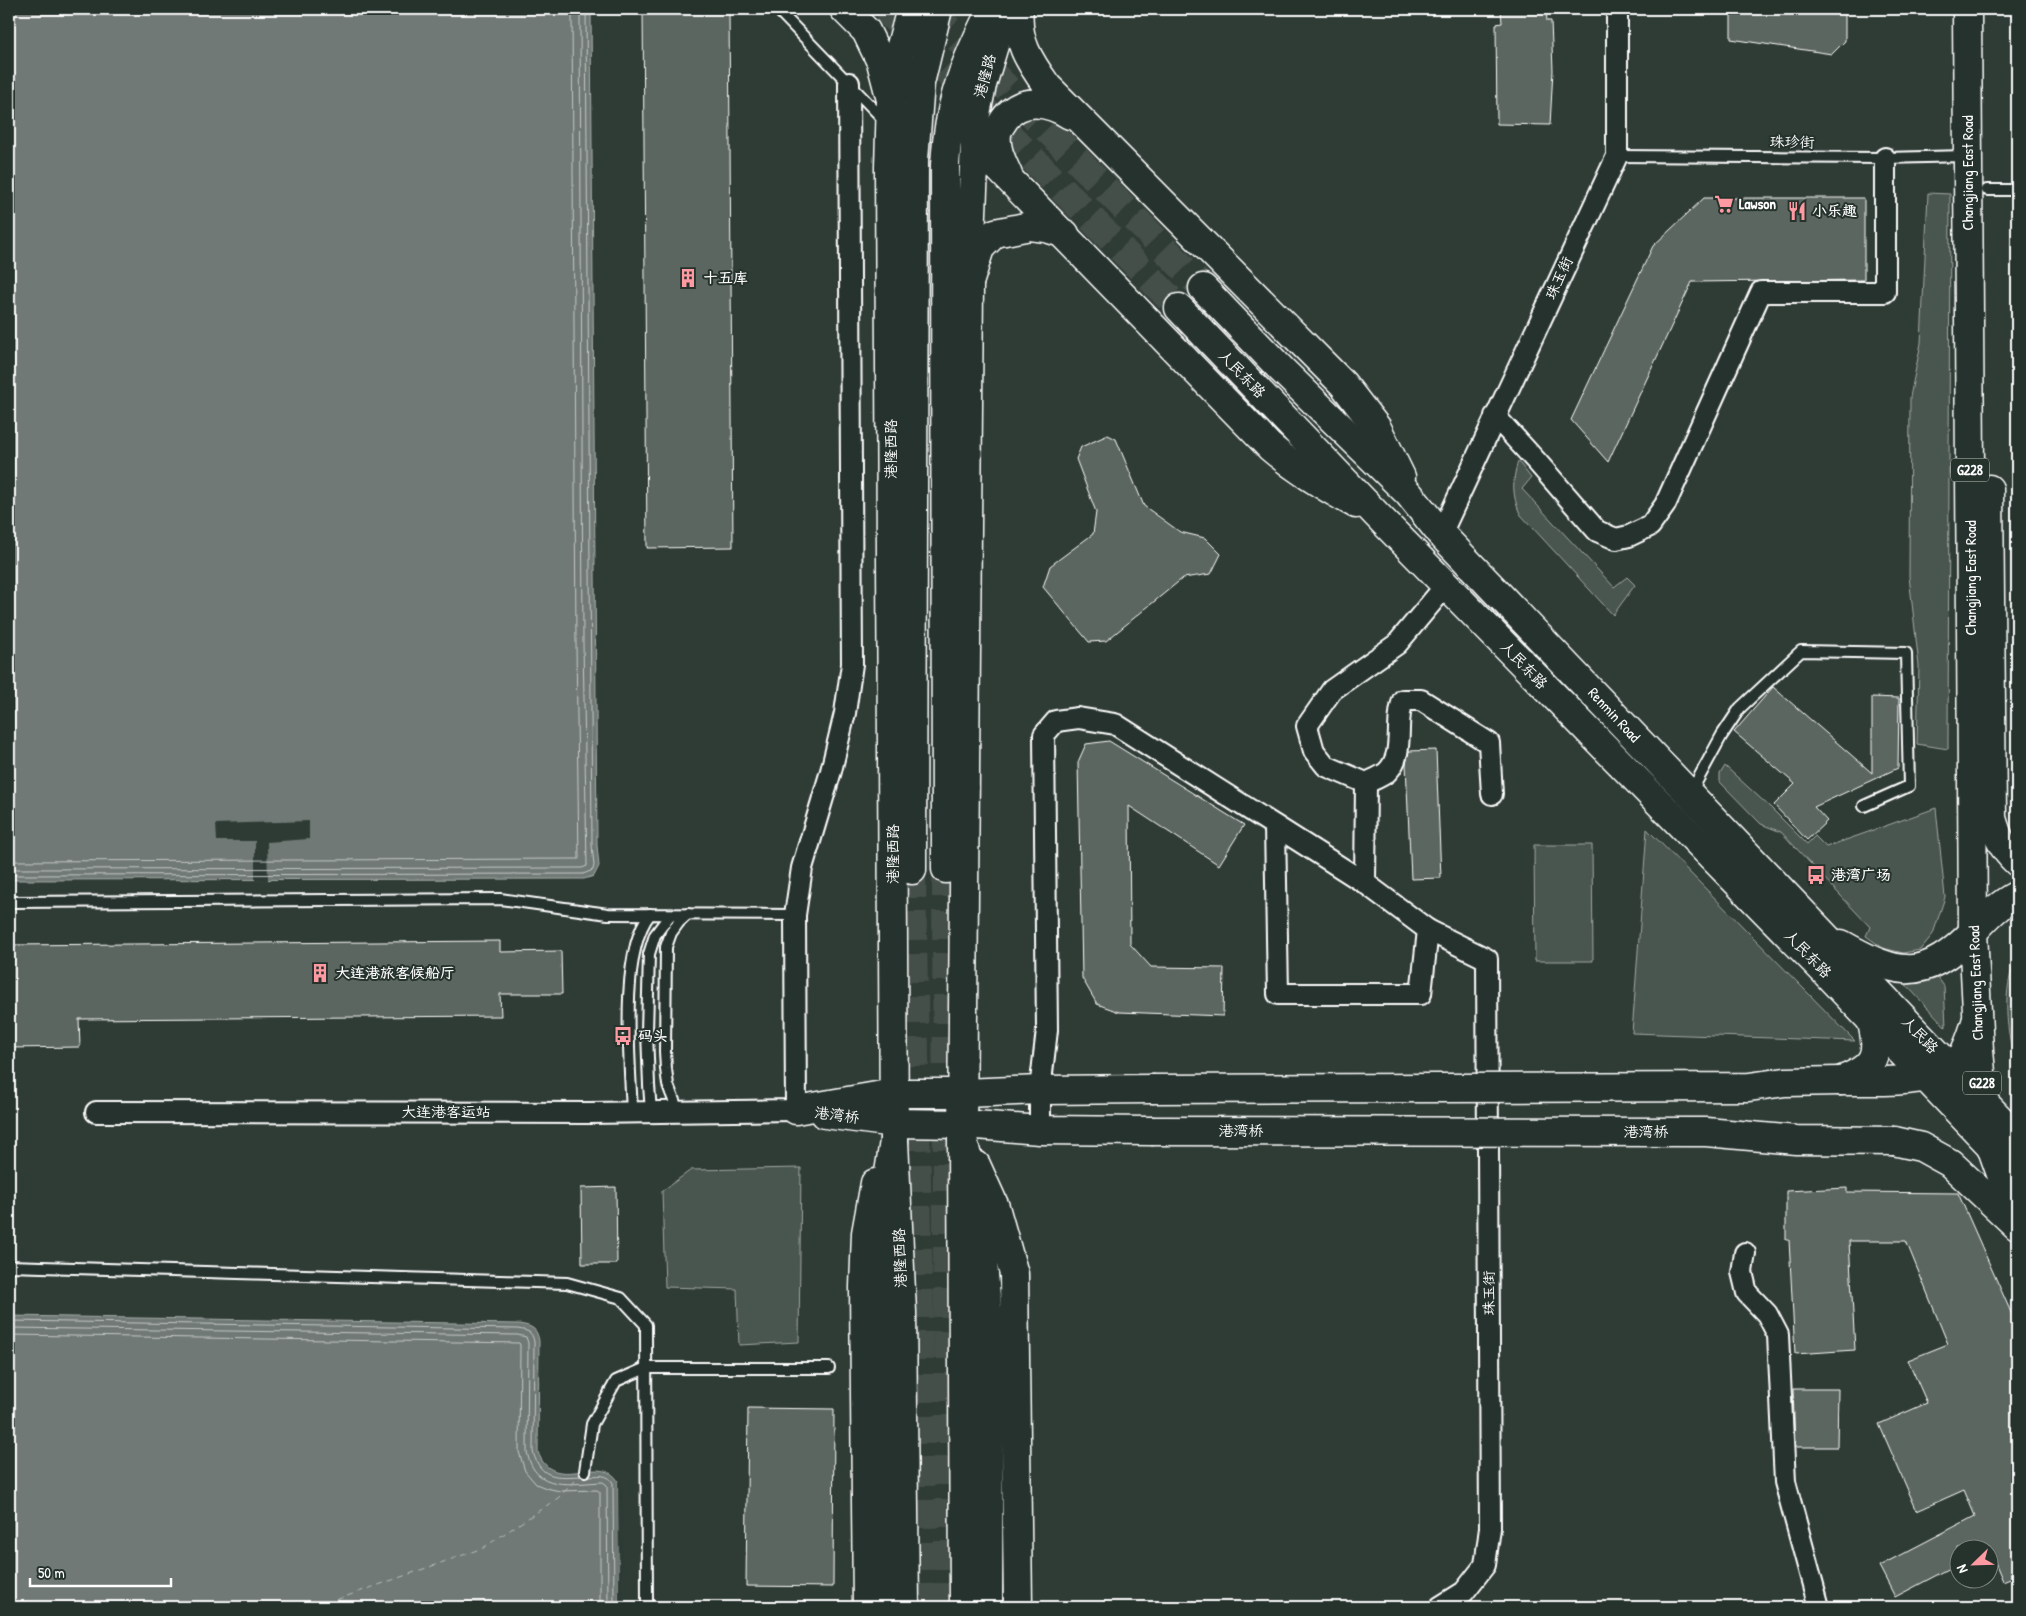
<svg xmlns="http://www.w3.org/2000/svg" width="2026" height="1616" font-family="'Patrick Hand','LXGW WenKai TC',sans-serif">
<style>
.green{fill:#4a544f;stroke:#a4aaa7}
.water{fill:#707975;stroke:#a9afac}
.pier{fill:#2f3b35}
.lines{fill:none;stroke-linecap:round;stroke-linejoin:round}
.shore{stroke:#c6c9c8;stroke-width:1}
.ferry{stroke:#b8bcba;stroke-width:1;stroke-dasharray:6 5;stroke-linecap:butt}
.building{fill:#5b6661;stroke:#fff}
.primary-tunnel{stroke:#444f49;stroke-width:28;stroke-dasharray:28 14;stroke-linecap:butt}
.highway-tunnel{stroke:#444f49;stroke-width:28;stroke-dasharray:28 14;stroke-linecap:butt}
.lane-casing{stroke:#fff;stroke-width:14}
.street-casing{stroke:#fff;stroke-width:24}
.secondary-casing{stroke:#fff;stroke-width:31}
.primary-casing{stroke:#fff;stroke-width:31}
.highway-casing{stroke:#fff;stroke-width:31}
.lane{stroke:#26332d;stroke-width:10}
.street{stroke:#26332d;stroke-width:20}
.secondary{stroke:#26332d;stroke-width:28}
.primary{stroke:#26332d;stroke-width:28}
.highway{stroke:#26332d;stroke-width:28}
.secondary-bridge-casing{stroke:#fff;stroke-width:31;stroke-linecap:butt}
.secondary-bridge{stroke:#26332d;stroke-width:28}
.labels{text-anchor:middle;stroke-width:4;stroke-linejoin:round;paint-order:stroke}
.shield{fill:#26332d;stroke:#bec2c0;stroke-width:1}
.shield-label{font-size:14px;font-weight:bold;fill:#fff}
.street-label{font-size:15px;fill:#fff;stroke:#26332d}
.poi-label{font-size:15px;font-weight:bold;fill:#fff;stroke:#26332d;text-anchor:start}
</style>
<rect width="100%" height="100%" fill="#2f3b35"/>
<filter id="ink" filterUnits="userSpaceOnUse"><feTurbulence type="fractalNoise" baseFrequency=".02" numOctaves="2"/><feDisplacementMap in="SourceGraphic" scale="10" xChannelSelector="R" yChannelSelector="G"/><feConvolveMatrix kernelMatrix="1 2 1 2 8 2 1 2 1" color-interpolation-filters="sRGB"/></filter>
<g filter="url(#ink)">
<g class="green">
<path d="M 1928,193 L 1950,194 L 1948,749 L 1917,744 L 1919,666 L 1909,576 L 1910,397 L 1921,343 Z"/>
<path d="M 1518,461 L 1531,478 L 1522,489 L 1614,587 L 1627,577 L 1635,585 L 1613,615 L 1520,514 C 1512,495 1512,481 1518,461 Z"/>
<path d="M 1725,766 L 1771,808 L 1807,844 L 1815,836 L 1826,847 L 1936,808 L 1945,897 L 1933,934 L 1920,950 L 1903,953 L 1883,948 L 1866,936 L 1870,927 L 1781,832 L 1761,824 L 1720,782 L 1720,774 Z"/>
<path d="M 1647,829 L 1855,1041 L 1632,1033 Z"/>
<path d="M 1534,845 L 1592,845 L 1593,961 L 1535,961 Z"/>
<path d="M 2017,957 L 2017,1067 C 2006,1033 2001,990 2017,957 Z"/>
<path d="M 1938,978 L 1944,986 L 1946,1027 L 1906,985 Z"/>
<path d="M 801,1168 L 799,1342 L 739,1345 L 737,1289 L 665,1287 L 662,1191 L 691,1170 Z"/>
</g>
<g class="water">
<path d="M 9,9 L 591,9 L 597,845 L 599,866 L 594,876 L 584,879 L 9,880 Z"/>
<path d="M 9,1316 L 519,1324 C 532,1326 537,1328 539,1341 L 538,1452 C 553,1495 601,1452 618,1481 L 619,1607 L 9,1607 Z"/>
</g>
<g class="pier">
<path d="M 309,821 L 309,839 L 267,842 L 268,880 L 255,880 L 255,841 L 217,841 L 216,824 Z"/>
<path d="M 618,1481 L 620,1481 L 621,1489 L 622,1607 L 619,1607 Z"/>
</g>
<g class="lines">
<g class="shore">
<path d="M 9,861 L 579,859 L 576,643 L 572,9"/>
<path d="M 9,869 L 582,868 L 587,866 L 583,643 L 580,9"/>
<path d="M 9,875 L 583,874 L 593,870 L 594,865 L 592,845 L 586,9"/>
<path d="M 9,1321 L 518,1329 C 528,1331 532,1331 534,1342 L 533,1452 C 541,1480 557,1477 582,1476"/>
<path d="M 9,1328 L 518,1335 L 526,1337 L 528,1343 L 527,1452 C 535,1493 572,1483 603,1482 L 607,1485 L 608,1607"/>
<path d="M 9,1335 L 519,1343 L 520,1345 L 519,1452 L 525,1471 L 536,1484 L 546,1488 L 560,1491 L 597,1490 L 600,1492 L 600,1607"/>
<path d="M 588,1476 C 597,1476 608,1473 613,1483 L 614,1607"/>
</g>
<path class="ferry" d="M 316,1607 L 483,1548 L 558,1498 L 582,1474"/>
</g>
<g class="building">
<path d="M 643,9 L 729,9 L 733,547 L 647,548 Z"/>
<path d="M 1501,9 L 1546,9 L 1547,21 L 1551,21 L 1553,70 L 1550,125 L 1497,124 L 1496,24 L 1502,23 Z"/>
<path d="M 1731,9 L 1845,9 L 1845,41 L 1832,54 L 1731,39 Z"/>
<path d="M 1704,198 L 1864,198 L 1864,280 L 1692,282 L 1608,462 L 1571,420 L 1653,246 Z"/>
<path d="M 1108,435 L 1116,439 L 1144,506 L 1180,532 L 1205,538 L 1221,554 L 1211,574 L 1183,578 L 1106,641 L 1089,642 L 1043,587 L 1050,566 L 1093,534 L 1096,512 L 1076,459 L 1081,447 Z"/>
<path d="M 1773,687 L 1872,773 L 1872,697 L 1899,698 L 1898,768 L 1814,807 L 1827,821 L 1807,840 L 1774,805 L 1795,784 L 1734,732 Z"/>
<path d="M 1109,741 L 1244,825 L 1219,865 L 1129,806 L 1130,944 L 1151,967 L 1224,968 L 1223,1016 L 1119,1012 L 1097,1004 L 1082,978 L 1078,762 L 1086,744 Z"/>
<path d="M 1436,750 L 1441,878 L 1411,879 L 1406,764 L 1409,751 Z"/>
<path d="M 500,941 L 500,952 L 561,951 L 562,994 L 500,994 L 501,1016 L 79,1019 L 80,1047 L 9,1048 L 9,945 Z"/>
<path d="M 616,1187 L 617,1264 L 582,1264 L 581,1188 Z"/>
<path d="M 1847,1188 L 1847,1192 L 1958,1193 L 2017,1326 L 2017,1575 L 2003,1581 L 1989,1548 L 1958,1548 L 1958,1564 L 1895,1597 L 1879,1566 L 1975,1516 L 1964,1490 L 1917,1511 L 1879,1424 L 1927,1403 L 1908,1360 L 1948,1344 L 1906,1241 L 1849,1241 L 1855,1350 L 1795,1354 L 1789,1240 L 1786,1240 L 1786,1191 Z"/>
<path d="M 1793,1389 L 1838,1389 L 1837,1447 L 1795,1447 Z"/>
<path d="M 748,1408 L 834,1409 L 833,1587 L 746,1586 Z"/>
</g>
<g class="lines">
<g class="primary-tunnel">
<path d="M 885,9 L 1179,308"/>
<path d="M 929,9 L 1203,288"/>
</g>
<g class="highway-tunnel">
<path d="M 946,869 L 948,1607"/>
<path d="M 912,870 L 924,1607"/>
</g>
<g class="lane-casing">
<g id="lane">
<path d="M 777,9 L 886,122"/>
<path d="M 1617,156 L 1885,158 L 1966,156"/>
<path d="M 1987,190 L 2017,190"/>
<path d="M 1691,792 L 1722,735 L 1740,708 L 1801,651 L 1906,653 L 1909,786 L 1864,806"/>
<path d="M 9,902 L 500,899 L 608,914 L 795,915"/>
<path d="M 678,1111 L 668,1085 L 666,1069 L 665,1051 L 666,947 L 671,933 L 679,922 L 688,914"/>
<path d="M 632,1112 C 630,1063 619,952 650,914"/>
<path d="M 651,1112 L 649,1085 L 647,1032 L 649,954 L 655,935 L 670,915"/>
<path d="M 9,1266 L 567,1283 L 621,1298 L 646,1325 L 647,1607"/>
<path d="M 585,1471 L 592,1424 L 616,1381 L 646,1368 L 829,1368"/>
</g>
</g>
<g class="street-casing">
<g id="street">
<path d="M 1495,416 L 1538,463 L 1597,531 L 1616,539 L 1629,536 L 1650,526 L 1665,505 L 1761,292 L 1885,292 L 1885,158"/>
<path d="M 1441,534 L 1617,156 L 1617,9"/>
<path d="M 1366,783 C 1372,780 1381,777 1387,772 C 1406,753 1394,723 1403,700 L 1421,700 L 1489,743 L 1492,794"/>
<path d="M 1275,826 L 1278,994 L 1421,994 L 1428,930"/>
<path d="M 1365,883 L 1366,783 L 1326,766 L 1314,751 L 1307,726 L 1332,690 L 1397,644 L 1437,596"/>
<path d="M 96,1112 L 589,1113 L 796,1110 L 795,915 L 802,868 L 831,771 L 845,713 L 852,664 L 849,83"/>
<path d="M 1040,1130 L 1040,1090 L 1047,1030 L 1044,735 L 1056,721 L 1078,718 L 1115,724 L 1365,883 L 1428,930 L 1487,959 L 1490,1528 L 1485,1565 L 1464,1592 L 1440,1607"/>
<path d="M 1745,1253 L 1742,1272 L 1747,1293 L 1767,1314 L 1778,1335 L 1785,1482 L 1819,1607"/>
</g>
</g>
<g class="secondary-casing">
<g id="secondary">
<path d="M 891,100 L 889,167 L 894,1141 L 902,1312 L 905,1607"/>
<path d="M 1840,1081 C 1875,1067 1881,1056 1871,1019"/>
<path d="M 796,1110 L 894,1093 L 963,1093 L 1040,1090 L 1152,1089"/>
<path d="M 825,1114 L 894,1123 L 963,1124 L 1040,1130 L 1151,1131"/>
<path d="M 976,1165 L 995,1207 L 1014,1274 L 1018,1607"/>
<path d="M 867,1607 L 864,1287 L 866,1233 L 875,1183"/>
<path d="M 964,1607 L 962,1135 L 969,283 L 975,144"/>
</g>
</g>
<g class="primary-casing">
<g id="primary">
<path d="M 844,9 L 866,31 L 881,62 L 891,100"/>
<path d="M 1005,9 L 982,85 L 973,128 L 975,144 L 1270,447 C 1298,471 1324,487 1356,504"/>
<path d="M 1019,9 C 1016,41 1029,61 1047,86 L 1343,384 L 1377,428 L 1401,477"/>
<path d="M 893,91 L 899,53 L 911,9"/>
<path d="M 1008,175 C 1002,161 995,149 997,134 C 997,129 1002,124 1004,120 C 1021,96 1049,102 1070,115"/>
<path d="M 969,283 L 980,248 L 995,233 L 1030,226 L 1046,228 L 1065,234"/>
<path d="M 1203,288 L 1282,370 L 1409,494 L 1441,534 L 2017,1137"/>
<path d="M 1179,308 L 1377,515 L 1823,970 L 2017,1173"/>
<path d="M 1841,944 C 1859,954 1884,968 1905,969 C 1931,971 1957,949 1974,931 C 1987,917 1999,904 2017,895"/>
<path d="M 1840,1081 C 1872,1080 1941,1087 1961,1058 C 1969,1047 1973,1031 1977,1019"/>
<path d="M 1894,1141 L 1921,1147 L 1950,1163 L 2017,1226"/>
</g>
</g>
<g class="highway-casing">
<g id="highway">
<path d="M 1967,9 L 1973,932 L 1979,1051 L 1984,1103 L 1991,1146 L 2017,1219"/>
<path d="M 1989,489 L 1992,818 C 1997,836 2003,849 2017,862"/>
<path d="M 946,869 L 945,165 C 946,151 947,136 950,122 C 956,83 974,44 992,9"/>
<path d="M 912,870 L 914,159 L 920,83 L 938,9"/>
<path d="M 962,1135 L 978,1204 L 989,1332 L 988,1607"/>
<path d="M 885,1607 L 880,1257 L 882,1217 L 894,1141"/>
</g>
</g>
<use href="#lane" class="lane"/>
<use href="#street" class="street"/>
<use href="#secondary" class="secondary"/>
<use href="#primary" class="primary"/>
<use href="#highway" class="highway"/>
<g class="secondary-bridge-casing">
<g id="secondary-bridge">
<path d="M 1152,1089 L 1749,1087 L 1785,1082 L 1840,1081"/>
<path d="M 1151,1131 L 1706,1132 L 1796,1140 L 1894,1141"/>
</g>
</g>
<use href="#secondary-bridge" class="secondary-bridge"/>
</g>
</g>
<defs>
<g id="supermarket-bare" transform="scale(1.5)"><path d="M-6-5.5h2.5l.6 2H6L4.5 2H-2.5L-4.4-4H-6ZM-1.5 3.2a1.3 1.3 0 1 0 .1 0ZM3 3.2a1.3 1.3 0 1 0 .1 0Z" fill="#ff9aa2" stroke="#26332d" stroke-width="2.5" paint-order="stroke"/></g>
<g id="restaurant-bare" transform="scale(1.5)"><path d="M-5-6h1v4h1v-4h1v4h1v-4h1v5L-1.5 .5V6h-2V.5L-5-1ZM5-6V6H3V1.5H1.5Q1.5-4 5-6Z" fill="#ff9aa2" stroke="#26332d" stroke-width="2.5" paint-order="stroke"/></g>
<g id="building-bare" transform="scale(1.5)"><path d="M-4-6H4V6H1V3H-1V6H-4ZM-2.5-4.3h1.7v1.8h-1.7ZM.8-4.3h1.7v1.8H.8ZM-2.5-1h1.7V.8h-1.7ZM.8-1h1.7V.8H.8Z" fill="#ff9aa2" stroke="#26332d" stroke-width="2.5" paint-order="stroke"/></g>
<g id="bus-bare" transform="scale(1.5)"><path d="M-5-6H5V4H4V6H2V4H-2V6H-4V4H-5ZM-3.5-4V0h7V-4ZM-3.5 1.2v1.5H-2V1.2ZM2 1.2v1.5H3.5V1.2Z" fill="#ff9aa2" stroke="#26332d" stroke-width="2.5" paint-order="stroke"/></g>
</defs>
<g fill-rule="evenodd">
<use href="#supermarket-bare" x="1724" y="204"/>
<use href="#restaurant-bare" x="1797" y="211"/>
<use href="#building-bare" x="688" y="278"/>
<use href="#bus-bare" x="1816" y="875"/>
<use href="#building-bare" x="320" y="973"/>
<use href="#bus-bare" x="623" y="1036"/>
</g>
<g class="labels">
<g class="shield">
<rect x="1951" y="458.5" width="38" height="23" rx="4"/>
<rect x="1963" y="1071.5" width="38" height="23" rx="4"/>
</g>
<g class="shield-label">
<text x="1970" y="475">G228</text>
<text x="1982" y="1088">G228</text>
</g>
<g class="street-label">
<text transform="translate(985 76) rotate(-75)" y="5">港隆路</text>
<text transform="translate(1792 142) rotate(1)" y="5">珠珍街</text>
<text transform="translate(1968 173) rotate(-90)" y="5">Changjiang East Road</text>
<text transform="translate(1559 278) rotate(-65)" y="5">珠玉街</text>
<text transform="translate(1242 374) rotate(46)" y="5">人民东路</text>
<text transform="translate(891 449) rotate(-90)" y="5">港隆西路</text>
<text transform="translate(1971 578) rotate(-90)" y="5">Changjiang East Road</text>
<text transform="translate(1524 665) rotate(46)" y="5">人民东路</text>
<text transform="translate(1614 715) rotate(47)" y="5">Renmin Road</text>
<text transform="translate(893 854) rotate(-90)" y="5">港隆西路</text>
<text transform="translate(1808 954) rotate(46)" y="5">人民东路</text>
<text transform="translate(1976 983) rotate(-92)" y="5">Changjiang East Road</text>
<text transform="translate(1920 1035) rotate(46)" y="5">人民路</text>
<text x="446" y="1117">大连港客运站</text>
<text transform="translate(837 1115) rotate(7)" y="5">港湾桥</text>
<text x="1241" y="1136">港湾桥</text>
<text x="1646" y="1137">港湾桥</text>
<text transform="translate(900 1258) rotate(-92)" y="5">港隆西路</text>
<text transform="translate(1489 1293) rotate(-90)" y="5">珠玉街</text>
</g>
<g class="poi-label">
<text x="1739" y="209">Lawson</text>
<text x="1812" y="216">小乐趣</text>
<text x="703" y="283">十五库</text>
<text x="1831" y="880">港湾广场</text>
<text x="335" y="978">大连港旅客候船厅</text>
<text x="638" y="1041">码头</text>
</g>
</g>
<rect width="2026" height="1616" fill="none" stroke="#26332d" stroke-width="30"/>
<rect x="15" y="15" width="1996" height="1586" fill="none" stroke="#fff" stroke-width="2" filter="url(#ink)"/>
<g transform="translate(1974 1564) rotate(247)"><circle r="24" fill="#26332d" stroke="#7d8581"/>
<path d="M0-4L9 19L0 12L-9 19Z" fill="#ff9aa2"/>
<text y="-8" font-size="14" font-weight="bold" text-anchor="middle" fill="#ffffff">N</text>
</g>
<path d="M30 1578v8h141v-8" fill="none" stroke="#ffffff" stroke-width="2.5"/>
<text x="38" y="1578" font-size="15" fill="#ffffff" stroke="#26332d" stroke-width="4" paint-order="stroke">50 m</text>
</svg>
